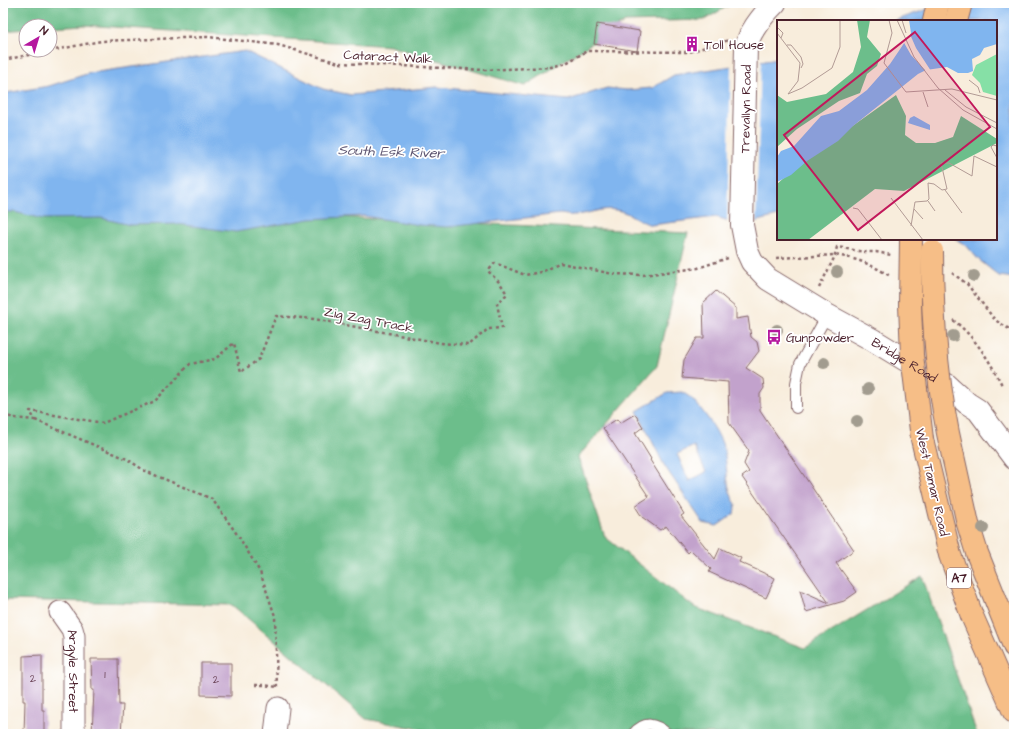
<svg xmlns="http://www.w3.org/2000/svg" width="1017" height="737" font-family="'Architects Daughter',sans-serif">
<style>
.forest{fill:#6cbe8b;stroke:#5b6e5b}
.water{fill:#80b5ef;stroke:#656a8d;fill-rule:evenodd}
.pier{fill:#f8eddc}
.building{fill:#c2a2cc}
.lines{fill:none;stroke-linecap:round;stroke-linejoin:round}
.service-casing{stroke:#876769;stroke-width:12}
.minor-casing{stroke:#876769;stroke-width:23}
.tertiary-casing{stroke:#876769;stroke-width:24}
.trunk-casing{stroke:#876769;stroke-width:24}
.path{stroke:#876769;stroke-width:2.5;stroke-dasharray:3 3;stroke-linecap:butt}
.service{stroke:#fff;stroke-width:10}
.minor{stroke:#fff;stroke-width:21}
.tertiary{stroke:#fff;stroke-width:22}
.trunk{stroke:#f6be87;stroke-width:22}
.trunk-bridge-casing{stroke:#876769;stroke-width:24;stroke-linecap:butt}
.trunk-bridge{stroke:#f6be87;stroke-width:22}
.tree{fill:#a29c8f}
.labels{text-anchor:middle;stroke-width:3.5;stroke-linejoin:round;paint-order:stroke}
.number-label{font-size:11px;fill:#684053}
.shield{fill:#fff;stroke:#80626b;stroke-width:1}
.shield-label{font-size:12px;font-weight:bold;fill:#4a1f2b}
.poi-label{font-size:13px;fill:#4a1f2b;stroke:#fff;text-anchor:start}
.street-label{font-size:13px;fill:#4a1f2b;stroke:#fff}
.water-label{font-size:14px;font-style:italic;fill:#5d5470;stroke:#fff}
.inset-road{fill:none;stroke:#b29b95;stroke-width:1}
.view{fill:#c2185b;fill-opacity:0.15;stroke:#c2185b;stroke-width:2}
.inset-edge{fill:none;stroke:#4a1f2b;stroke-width:2}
</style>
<rect width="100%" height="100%" fill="#fff"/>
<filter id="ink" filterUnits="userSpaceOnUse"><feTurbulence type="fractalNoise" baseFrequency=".025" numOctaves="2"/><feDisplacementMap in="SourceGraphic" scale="8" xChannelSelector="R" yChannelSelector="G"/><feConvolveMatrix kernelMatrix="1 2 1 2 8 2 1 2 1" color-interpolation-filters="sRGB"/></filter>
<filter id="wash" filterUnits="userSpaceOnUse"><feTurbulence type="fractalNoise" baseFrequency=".012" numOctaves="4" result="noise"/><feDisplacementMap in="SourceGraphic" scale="16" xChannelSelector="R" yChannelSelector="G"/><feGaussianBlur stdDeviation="0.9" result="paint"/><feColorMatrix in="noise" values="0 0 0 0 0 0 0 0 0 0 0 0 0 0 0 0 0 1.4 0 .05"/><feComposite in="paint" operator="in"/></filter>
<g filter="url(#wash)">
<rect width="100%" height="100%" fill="#f8eddc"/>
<g class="forest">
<path d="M 3,3 L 733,3 L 704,20 L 625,22 L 525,86 L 390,46 L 84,25 L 50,27 L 50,26 L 26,26 L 26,29 L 3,31 Z"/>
<path d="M 3,202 L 688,233 L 657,366 L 578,457 L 605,537 L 694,607 L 805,648 L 922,576 L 977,734 L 447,734 L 366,719 L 232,605 L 3,600 Z"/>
</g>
<g class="water">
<path d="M 945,3 L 1014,3 L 1014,278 L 999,276 L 978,259 L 966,245 L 955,239 L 996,239 L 996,21 L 894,21 Z"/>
<path d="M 245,51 L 323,89 L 351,95 L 437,87 L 568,100 L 607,88 L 627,90 L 652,88 L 674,75 L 778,59 L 778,216 L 742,225 L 716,217 L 651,225 C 639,221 629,212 616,210 C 601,207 587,215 573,215 C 568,216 564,214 560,214 L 447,227 L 419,225 L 364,216 L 310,219 L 236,232 L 177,224 L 130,225 L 101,218 L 43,219 L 14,212 L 3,212 L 3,92 L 6,93 L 49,86 L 90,73 Z"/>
<path d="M 682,392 C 686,395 691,397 694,401 C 705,413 721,435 724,450 C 728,468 725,489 736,504 L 734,514 L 717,526 L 703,523 L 664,465 L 637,411 L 667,393 ZM 694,446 L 706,472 L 689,481 L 677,454 Z"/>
</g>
<path class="pier" d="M 761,60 L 756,224 L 750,225 L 734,225 L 727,223 L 731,63 Z"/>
<g id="blocks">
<g class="building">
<path d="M 597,24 L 640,31 L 637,51 L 594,44 Z"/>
<path d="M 716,291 L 736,308 L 736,319 L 748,317 L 751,337 L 757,342 L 759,351 L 746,368 L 763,379 L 764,388 L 760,394 L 760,410 L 854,550 L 836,563 L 857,592 L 844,601 L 806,612 L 800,590 L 829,603 L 742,477 L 749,472 L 744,464 L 749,451 L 729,423 L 728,382 L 682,378 L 684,360 L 697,338 L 704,338 L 703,303 Z"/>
<path d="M 635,414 L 643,427 L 635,433 L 651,459 L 650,460 L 681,509 L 684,514 L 681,516 L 715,559 L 720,548 L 741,558 L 739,562 L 775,578 L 766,598 L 709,572 L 711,569 L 691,550 L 688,553 L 666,526 L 660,530 L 642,517 L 635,506 L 649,497 L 603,428 L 617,419 L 620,423 Z"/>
<path d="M 42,655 L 42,710 L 44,710 L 44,734 L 24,734 L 25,701 L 23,701 L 23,656 Z"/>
<path d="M 91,659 L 118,659 L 119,705 L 123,705 L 121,734 L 92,734 L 94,690 L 92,690 Z"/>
<path d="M 201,663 L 231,663 L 231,696 L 201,695 Z"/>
</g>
</g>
</g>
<g filter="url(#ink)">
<use href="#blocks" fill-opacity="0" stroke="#876769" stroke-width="1"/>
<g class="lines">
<g class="service-casing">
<g id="service">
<path d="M 796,408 L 796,383 L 800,364 L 827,315"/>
<path d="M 633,734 C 645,720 655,723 668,734"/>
</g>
</g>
<g class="minor-casing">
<g id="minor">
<path id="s1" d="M 60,612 L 72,629 L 74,636 L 74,734"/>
<path d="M 275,734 L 278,708"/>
</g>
</g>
<g class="tertiary-casing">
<g id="tertiary">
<path id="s2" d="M 775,3 C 763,15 751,29 746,46 L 742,225 L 747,251 L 752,262 L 768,279 L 827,315 L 873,340 L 947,385 L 967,403 L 978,410 L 1014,458"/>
</g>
</g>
<g class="trunk-casing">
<g id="trunk">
<path d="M 934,21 L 938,3"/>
<path d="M 956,21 L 961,3"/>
<path d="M 922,439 L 950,555 L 972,616 L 1014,712"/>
<path d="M 953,456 L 968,524 L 977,553 L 1014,646"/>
</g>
</g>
<g class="path">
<path d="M 725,3 L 727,5 L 732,3"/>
<path d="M 794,6 L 805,3"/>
<path d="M 3,60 L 101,41 L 208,37 L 278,45 L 339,63 L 485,70 L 551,67 L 566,63 L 587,51 L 689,52 L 729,40"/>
<path d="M 776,258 L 835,255 C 856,258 873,265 890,276"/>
<path d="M 952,273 L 967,284 L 995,320 L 1014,332"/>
<path d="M 819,288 L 834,258 L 837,247 L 864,252 L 876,252 L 891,255"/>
<path d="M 953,320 C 975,337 990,361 1002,385"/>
<path d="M 3,415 L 14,418 L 35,420 L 30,411 L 103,423 L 155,401 L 190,364 L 215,359 L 234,343 L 241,372 L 259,359 L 276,316 L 314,319 L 441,343 L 469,345 L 488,329 L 502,328 L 497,304 L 507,294 L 500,283 L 488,271 L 495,263 L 525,275 L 541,272 L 561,263 L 613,274 L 643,275 L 698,268 L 728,258"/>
<path d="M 35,420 L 127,459 L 145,471 L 212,499 L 239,537 L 260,572 L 275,616 L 277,689"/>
<path d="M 255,685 L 264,685 L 277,687"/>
</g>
<use href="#service" class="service"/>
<use href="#minor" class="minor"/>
<use href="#tertiary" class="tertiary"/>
<use href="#trunk" class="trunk"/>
<g class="trunk-bridge-casing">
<g id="trunk-bridge">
<path d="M 911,239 L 910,305 L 912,355 L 922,439"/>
<path d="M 932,251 C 932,320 937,389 953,456"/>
</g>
</g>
<use href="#trunk-bridge" class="trunk-bridge"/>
</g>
<g class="tree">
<circle cx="837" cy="272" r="6"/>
<circle cx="974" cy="276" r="6"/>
<circle cx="777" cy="330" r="6"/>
<circle cx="953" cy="336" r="6"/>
<circle cx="824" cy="363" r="6"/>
<circle cx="868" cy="389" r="6"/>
<circle cx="857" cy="421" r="6"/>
<circle cx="983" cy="528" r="6"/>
</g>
</g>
<defs>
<g id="building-bare" transform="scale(1.2)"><path d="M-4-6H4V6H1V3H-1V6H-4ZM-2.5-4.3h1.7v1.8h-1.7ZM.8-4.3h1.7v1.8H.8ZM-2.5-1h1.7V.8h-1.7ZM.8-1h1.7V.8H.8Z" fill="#b5179e" stroke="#fff" stroke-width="2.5" paint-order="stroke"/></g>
<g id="bus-bare" transform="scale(1.2)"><path d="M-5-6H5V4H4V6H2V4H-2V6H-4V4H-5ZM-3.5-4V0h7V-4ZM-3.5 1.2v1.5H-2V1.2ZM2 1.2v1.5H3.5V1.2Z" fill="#b5179e" stroke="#fff" stroke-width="2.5" paint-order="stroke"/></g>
</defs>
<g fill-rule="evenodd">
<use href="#building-bare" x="692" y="44"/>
<use href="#bus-bare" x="774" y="337"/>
</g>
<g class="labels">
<g class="number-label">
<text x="105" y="678">1</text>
<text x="33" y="682">2</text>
<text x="216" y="683">2</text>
</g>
<rect class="shield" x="947" y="568" width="24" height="20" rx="3"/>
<g class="shield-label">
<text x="959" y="582">A7</text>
</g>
<g class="poi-label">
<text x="704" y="49">Toll House</text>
<text x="786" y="342">Gunpowder</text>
</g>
<g class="street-label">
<text transform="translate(388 56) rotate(3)" y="5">Cataract Walk</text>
<text transform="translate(745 109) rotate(-89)" y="5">Trevallyn Road</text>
<text transform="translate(369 319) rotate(11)" y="5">Zig Zag Track</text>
<text dy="5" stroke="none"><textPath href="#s2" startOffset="452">Bridge Road</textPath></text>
<text transform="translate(933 482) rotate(77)" y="5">West Tamar Road</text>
<text dy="5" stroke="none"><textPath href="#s1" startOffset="63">Argyle Street</textPath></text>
</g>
<g class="water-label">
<text transform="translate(391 151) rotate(2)" y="5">South Esk River</text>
</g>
</g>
<g transform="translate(777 20)">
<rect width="220" height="220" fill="#f8eddc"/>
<path d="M 220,34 L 220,76 L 206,72 L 203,63 L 195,55 L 199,45 Z" fill="#86e0a6"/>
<path d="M 80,0 L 93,0 L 90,17 L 104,34 L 100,46 L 90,54 L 83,73 L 62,81 L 20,109 L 0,127 L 0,75 L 10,82 L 49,74 L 76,52 L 84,27 ZM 119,75 L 129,96 L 128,115 L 139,123 L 158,123 L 176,117 L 184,96 L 220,119 L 220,123 L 127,171 L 98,169 L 31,220 L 0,220 L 0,164 L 25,142 Z" fill="#6cbe8b"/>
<path d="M 132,0 L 220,0 L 220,24 L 207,28 L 203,35 L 195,39 L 196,51 L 191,53 L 181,53 L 170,47 L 149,50 L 141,54 L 76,106 L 61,121 L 30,141 L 14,155 L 0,162 L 0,137 L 4,131 L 17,126 L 44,96 L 62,91 L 90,70 L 113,44 L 134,13 ZM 137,96 L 153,105 L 153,110 L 131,103 L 133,98 Z" fill="#80b5ef"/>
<path d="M 132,12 L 139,28 L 154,51 L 150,52 L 134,35 L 126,21 Z" fill="#f8eddc"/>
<path class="inset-road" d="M 112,0 L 115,13 L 107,43 L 129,72 L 175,69 L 220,80M 120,0 L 137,37 L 161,68 L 186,90 L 220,109M 125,0 L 129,13M 0,7 L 6,13 L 4,18M 0,13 L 23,43 L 21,61 L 11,74M 10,25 L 14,25 L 24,37 L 26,44 L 24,48M 192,60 L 201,67 L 203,73M 168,70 L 189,87 L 220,103M 146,72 L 151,87M 11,74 L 25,68 L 55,48 L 63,27 L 63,0M 220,126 L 216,125 L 214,127 L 220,138M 168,170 L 185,193M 114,178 L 146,220M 151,181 L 158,191M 76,188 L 81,189 L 105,220M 137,189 L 146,199M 134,206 L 138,182 L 150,181 L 152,179 L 151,163 L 157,164 L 165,170 L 170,169 L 164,143 L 172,143 L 195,156 L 197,136 L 220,147"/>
<path class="view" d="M 138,12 L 213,107 L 81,210 L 7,115 Z"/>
<rect width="220" height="220" class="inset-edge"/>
</g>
<rect width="1017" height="737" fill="none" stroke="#fff" stroke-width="16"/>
<g transform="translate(38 38) rotate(38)"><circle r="19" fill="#ffffff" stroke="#b7a5aa"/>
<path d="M0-3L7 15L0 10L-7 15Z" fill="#b5179e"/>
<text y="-6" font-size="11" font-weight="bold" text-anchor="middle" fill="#4a1f2b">N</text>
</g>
</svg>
